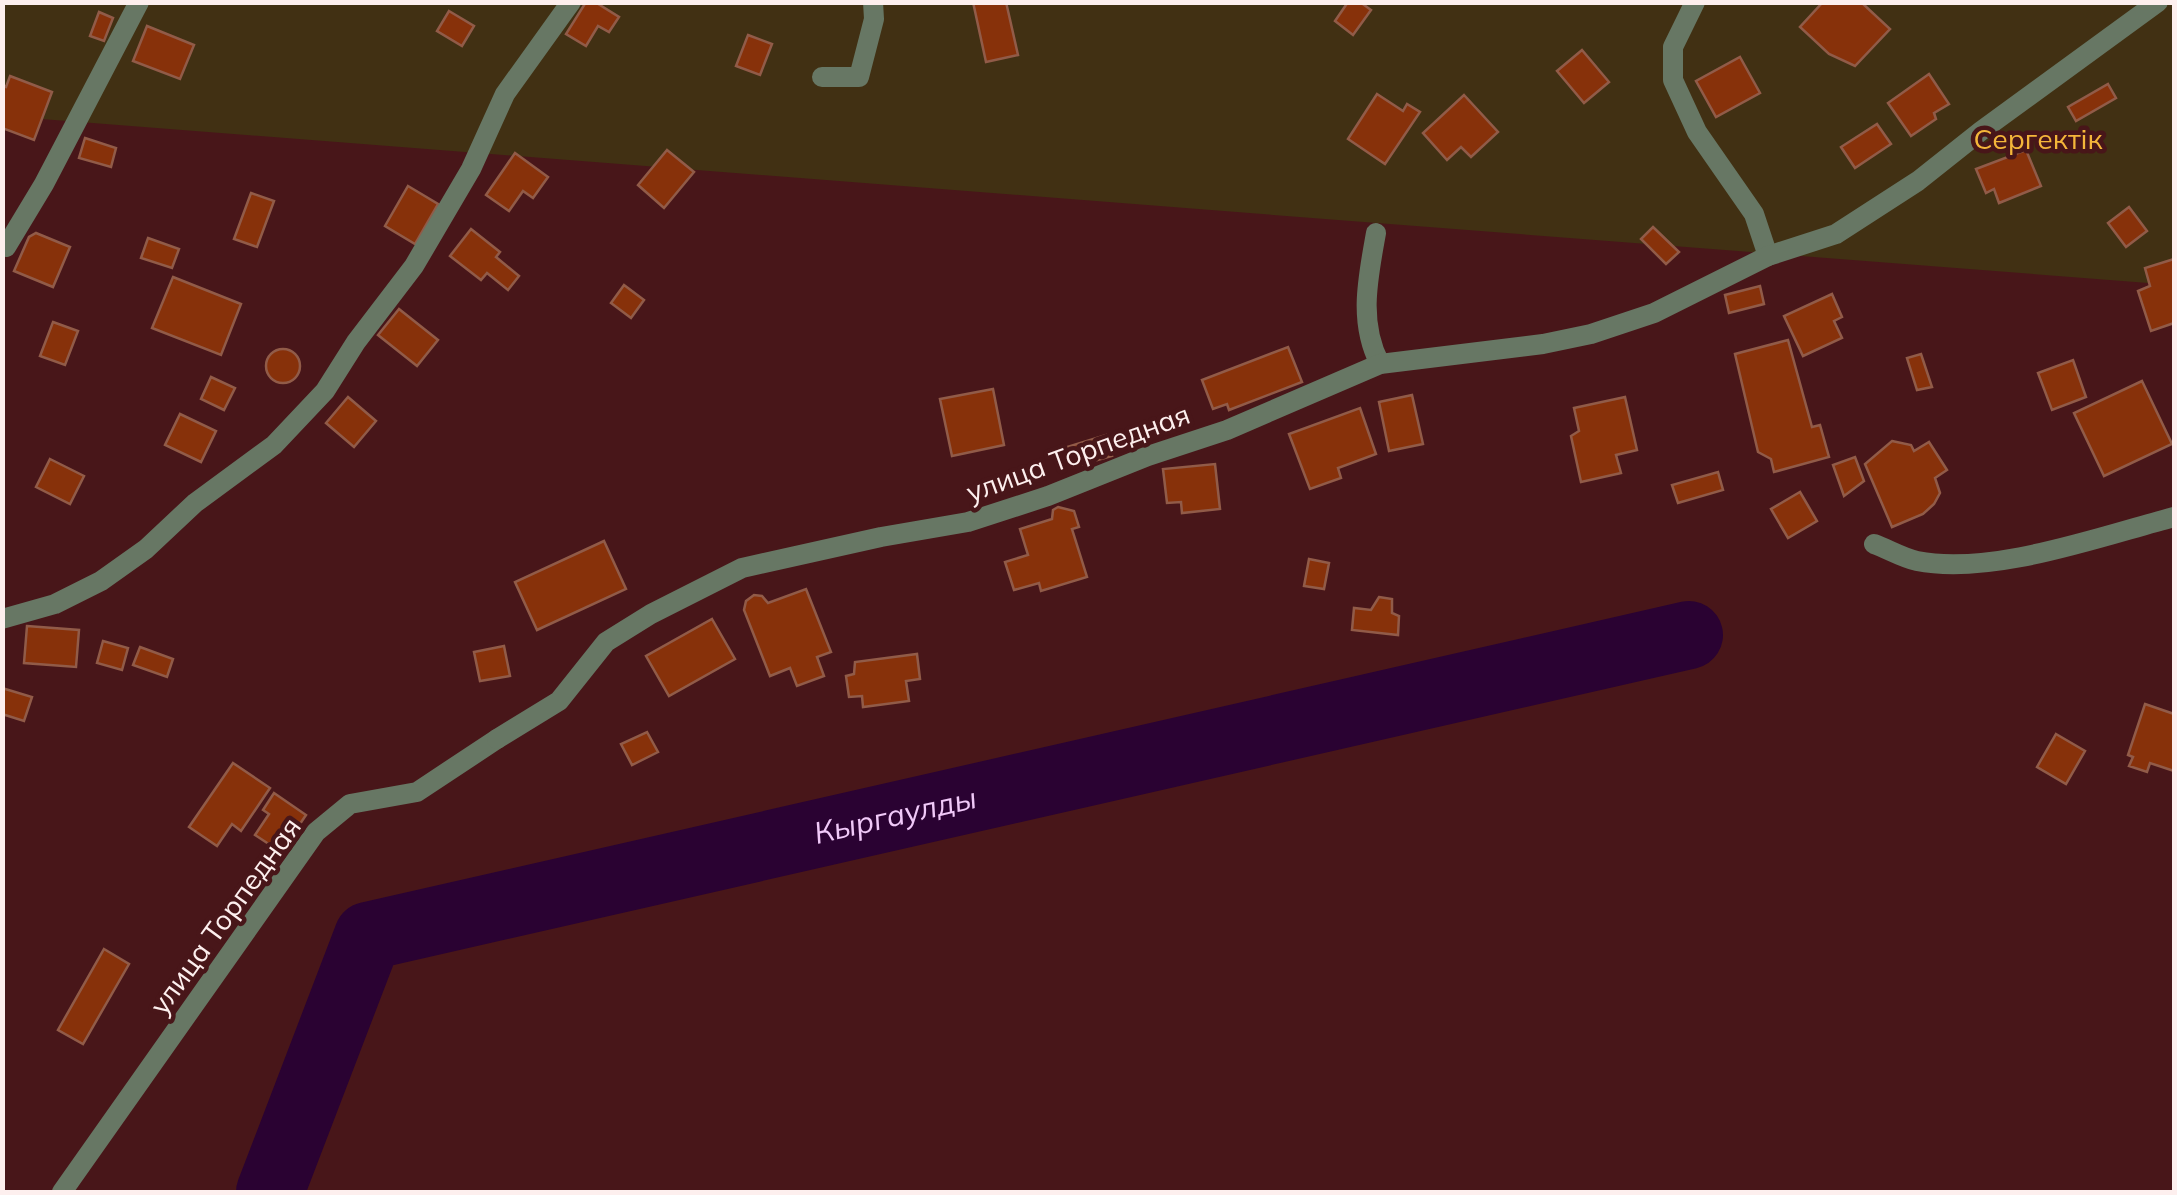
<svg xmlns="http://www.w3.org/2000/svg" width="2177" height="1195" font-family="Mulish,sans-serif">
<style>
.green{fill:#413013}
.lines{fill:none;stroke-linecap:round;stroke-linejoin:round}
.river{stroke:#2a0232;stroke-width:68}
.building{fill:#87310a;stroke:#915b48;stroke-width:2.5}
.lane{stroke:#677764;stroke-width:20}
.street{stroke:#677764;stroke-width:20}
.labels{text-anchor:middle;stroke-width:9;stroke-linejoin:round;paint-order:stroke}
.park-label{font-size:28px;fill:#f4b63a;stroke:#481619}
.street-label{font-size:28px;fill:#fdefee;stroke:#481619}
.water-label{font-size:30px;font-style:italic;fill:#f0c9f8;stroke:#481619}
</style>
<rect width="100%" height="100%" fill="#481619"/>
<path class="green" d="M 2,3 L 2174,3 L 2174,285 L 3,116 Z"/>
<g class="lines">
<path class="river" id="s1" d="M 270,1192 L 368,936 L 1689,635"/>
</g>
<g class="building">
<path d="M 586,2 L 595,2 L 619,17 L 609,32 L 598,26 L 586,46 L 566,34 Z"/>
<path d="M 973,2 L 1006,2 L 1018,55 L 986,62 Z"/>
<path d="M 1348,2 L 1360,2 L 1371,10 L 1353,35 L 1335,21 Z"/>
<path d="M 1823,2 L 1861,2 L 1890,29 L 1855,66 L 1829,54 L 1800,27 Z"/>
<path d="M 449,11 L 474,26 L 462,46 L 437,31 Z"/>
<path d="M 99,12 L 113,18 L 104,41 L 90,36 Z"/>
<path d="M 147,26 L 194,45 L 180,79 L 133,61 Z"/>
<path d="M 748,35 L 772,44 L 760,75 L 736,66 Z"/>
<path d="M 1582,50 L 1609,82 L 1584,103 L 1557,71 Z"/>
<path d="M 1740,57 L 1760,93 L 1716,117 L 1696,81 Z"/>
<path d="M 1929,74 L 1949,104 L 1934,113 L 1936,119 L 1911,136 L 1888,103 Z"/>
<path d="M 10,76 L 52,92 L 34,140 L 2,128 L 2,86 L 6,87 Z"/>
<path d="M 2108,84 L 2116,98 L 2076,121 L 2068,107 Z"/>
<path d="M 1377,94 L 1403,111 L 1407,104 L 1420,112 L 1385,164 L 1348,139 Z"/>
<path d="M 1464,95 L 1498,132 L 1471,157 L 1461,147 L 1447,160 L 1423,133 Z"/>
<path d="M 1877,124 L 1891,144 L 1855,168 L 1841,147 Z"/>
<path d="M 85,138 L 116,148 L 111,167 L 79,158 Z"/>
<path d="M 667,150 L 694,172 L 664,208 L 638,185 Z"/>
<path d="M 2026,150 L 2041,186 L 1999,203 L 1994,189 L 1986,193 L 1976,169 Z"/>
<path d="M 515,153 L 548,177 L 533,198 L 523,191 L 509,211 L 486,195 Z"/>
<path d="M 408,186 L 438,204 L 415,244 L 385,226 Z"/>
<path d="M 251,193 L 274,201 L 257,247 L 234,239 Z"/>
<path d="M 2129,207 L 2147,231 L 2126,247 L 2108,223 Z"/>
<path d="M 1653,227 L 1679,252 L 1666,264 L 1641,239 Z"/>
<path d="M 471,229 L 500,252 L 496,257 L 519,276 L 508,290 L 487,273 L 481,280 L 450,256 Z"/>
<path d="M 36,233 L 70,247 L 53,287 L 14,271 L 29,237 Z"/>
<path d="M 148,238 L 179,249 L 172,268 L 141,258 Z"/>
<path d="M 2174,259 L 2174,323 L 2151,331 L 2138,291 L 2150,286 L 2145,268 Z"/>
<path d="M 173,277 L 241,304 L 221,355 L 152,328 Z"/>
<path d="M 624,285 L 644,300 L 631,318 L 611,303 Z"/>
<path d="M 1760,286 L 1764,304 L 1729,313 L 1725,295 Z"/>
<path d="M 1832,294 L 1842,317 L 1834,321 L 1842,338 L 1803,356 L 1784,316 Z"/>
<path d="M 399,309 L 438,340 L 417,366 L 378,335 Z"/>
<path d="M 53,322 L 78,331 L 65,365 L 40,356 Z"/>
<path d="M 1788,340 L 1812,427 L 1820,425 L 1829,457 L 1774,472 L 1771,459 L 1758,452 L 1735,354 Z"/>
<path d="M 1288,347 L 1302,382 L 1229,410 L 1227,404 L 1213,409 L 1202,380 Z"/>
<circle cx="283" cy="366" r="17"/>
<path d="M 1921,354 L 1932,387 L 1917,390 L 1907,358 Z"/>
<path d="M 2073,360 L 2086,397 L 2052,410 L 2038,373 Z"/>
<path d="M 211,377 L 235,388 L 224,410 L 201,399 Z"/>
<path d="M 2142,381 L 2172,444 L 2104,476 L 2074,413 Z"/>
<path d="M 993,389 L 1004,445 L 952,456 L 940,399 Z"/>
<path d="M 1412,395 L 1423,444 L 1389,451 L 1379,402 Z"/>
<path d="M 348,397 L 376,421 L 354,447 L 326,423 Z"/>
<path d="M 1625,397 L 1637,450 L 1616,455 L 1621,473 L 1581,482 L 1571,436 L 1579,431 L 1574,408 Z"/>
<path d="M 1360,408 L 1376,454 L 1338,468 L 1341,478 L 1310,489 L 1289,434 Z"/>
<path d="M 180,414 L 216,431 L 201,462 L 165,445 Z"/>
<path d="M 1106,435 L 1112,456 L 1073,467 L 1067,447 Z"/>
<path d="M 1892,441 L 1911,445 L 1914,451 L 1929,442 L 1947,470 L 1935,478 L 1940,493 L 1934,504 L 1923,514 L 1892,527 L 1865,464 Z"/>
<path d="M 1855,457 L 1864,481 L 1844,496 L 1833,465 Z"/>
<path d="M 50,459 L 84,476 L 70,504 L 36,487 Z"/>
<path d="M 1215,464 L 1220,509 L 1182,513 L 1181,502 L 1167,503 L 1163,469 Z"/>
<path d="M 1718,472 L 1723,490 L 1678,503 L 1672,485 Z"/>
<path d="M 1800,492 L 1817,521 L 1788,538 L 1771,509 Z"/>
<path d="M 1058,507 L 1074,511 L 1079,527 L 1072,529 L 1087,577 L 1041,591 L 1039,583 L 1014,590 L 1005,562 L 1028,555 L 1020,529 L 1052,519 L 1053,510 Z"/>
<path d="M 604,541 L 626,589 L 537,630 L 515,582 Z"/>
<path d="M 1309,559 L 1329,563 L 1324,589 L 1304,586 Z"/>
<path d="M 806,589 L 831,652 L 817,657 L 824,676 L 797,686 L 790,668 L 770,676 L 744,610 L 746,601 L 754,595 L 762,596 L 768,603 Z"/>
<path d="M 1379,597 L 1392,599 L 1392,613 L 1399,616 L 1398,635 L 1352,630 L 1354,608 L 1371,610 Z"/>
<path d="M 712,619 L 735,659 L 669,696 L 646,656 Z"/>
<path d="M 27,626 L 79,630 L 76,667 L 24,663 Z"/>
<path d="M 103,641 L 128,648 L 122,670 L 97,663 Z"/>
<path d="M 504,646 L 510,676 L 480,681 L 474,652 Z"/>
<path d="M 140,647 L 173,659 L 167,677 L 133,665 Z"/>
<path d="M 917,654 L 920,679 L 906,681 L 909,701 L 863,707 L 862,696 L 849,697 L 846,676 L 854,674 L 855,662 Z"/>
<path d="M 2,688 L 32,697 L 24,721 L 2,714 Z"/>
<path d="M 2145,704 L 2174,714 L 2174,771 L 2150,763 L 2147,772 L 2129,766 L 2133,757 L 2128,755 Z"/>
<path d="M 647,732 L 658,752 L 632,765 L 621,744 Z"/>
<path d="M 2056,734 L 2085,751 L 2066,784 L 2037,767 Z"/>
<path d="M 233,763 L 270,788 L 241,831 L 232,824 L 217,846 L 189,827 Z"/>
<path d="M 274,793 L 306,815 L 281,852 L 255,835 L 269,814 L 263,810 Z"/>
<path d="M 104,949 L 129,964 L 83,1044 L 58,1030 Z"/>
</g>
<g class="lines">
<path class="lane" d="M 62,1192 L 316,832 L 350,804 L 417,792 L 497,739"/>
<g class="street">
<path d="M 1695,2 L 1673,47 L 1673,80 L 1697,132 L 1754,214 L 1768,256"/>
<path d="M 822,77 L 859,77 L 874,19 L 873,2"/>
<path d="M 1376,233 C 1368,278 1358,322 1380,364"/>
<path d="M 6,247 L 44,184 L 139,2"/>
<path d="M 1874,544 C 1888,549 1903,558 1917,561 C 1992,576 2101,536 2174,517"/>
<path d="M 2,619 L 55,604 L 101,581 L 146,549 L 195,503 L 274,445 L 325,391 L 356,342 L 414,266 L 471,169 L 505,94 L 571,2"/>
<path d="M 497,739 L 559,701 L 606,642 L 651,614 L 742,568 L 881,537 L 968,522 L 1048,496 L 1148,456 L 1227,430 L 1380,364 L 1543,344 L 1591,334 L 1654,313 L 1768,256 L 1836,234 L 1918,181 L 1981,131 L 2158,2"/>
</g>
</g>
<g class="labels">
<g class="park-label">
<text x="2038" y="149">Сергектік</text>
</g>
<g class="street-label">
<text transform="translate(1078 453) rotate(-20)" y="10">улица Торпедная</text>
<text transform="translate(225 916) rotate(-54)" y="10">улица Торпедная</text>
</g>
<g class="water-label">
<text dy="10" stroke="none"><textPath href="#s1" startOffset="815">Кыргаулды</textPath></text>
</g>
</g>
<rect width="2177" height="1195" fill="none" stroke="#fdefee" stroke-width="10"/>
</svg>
